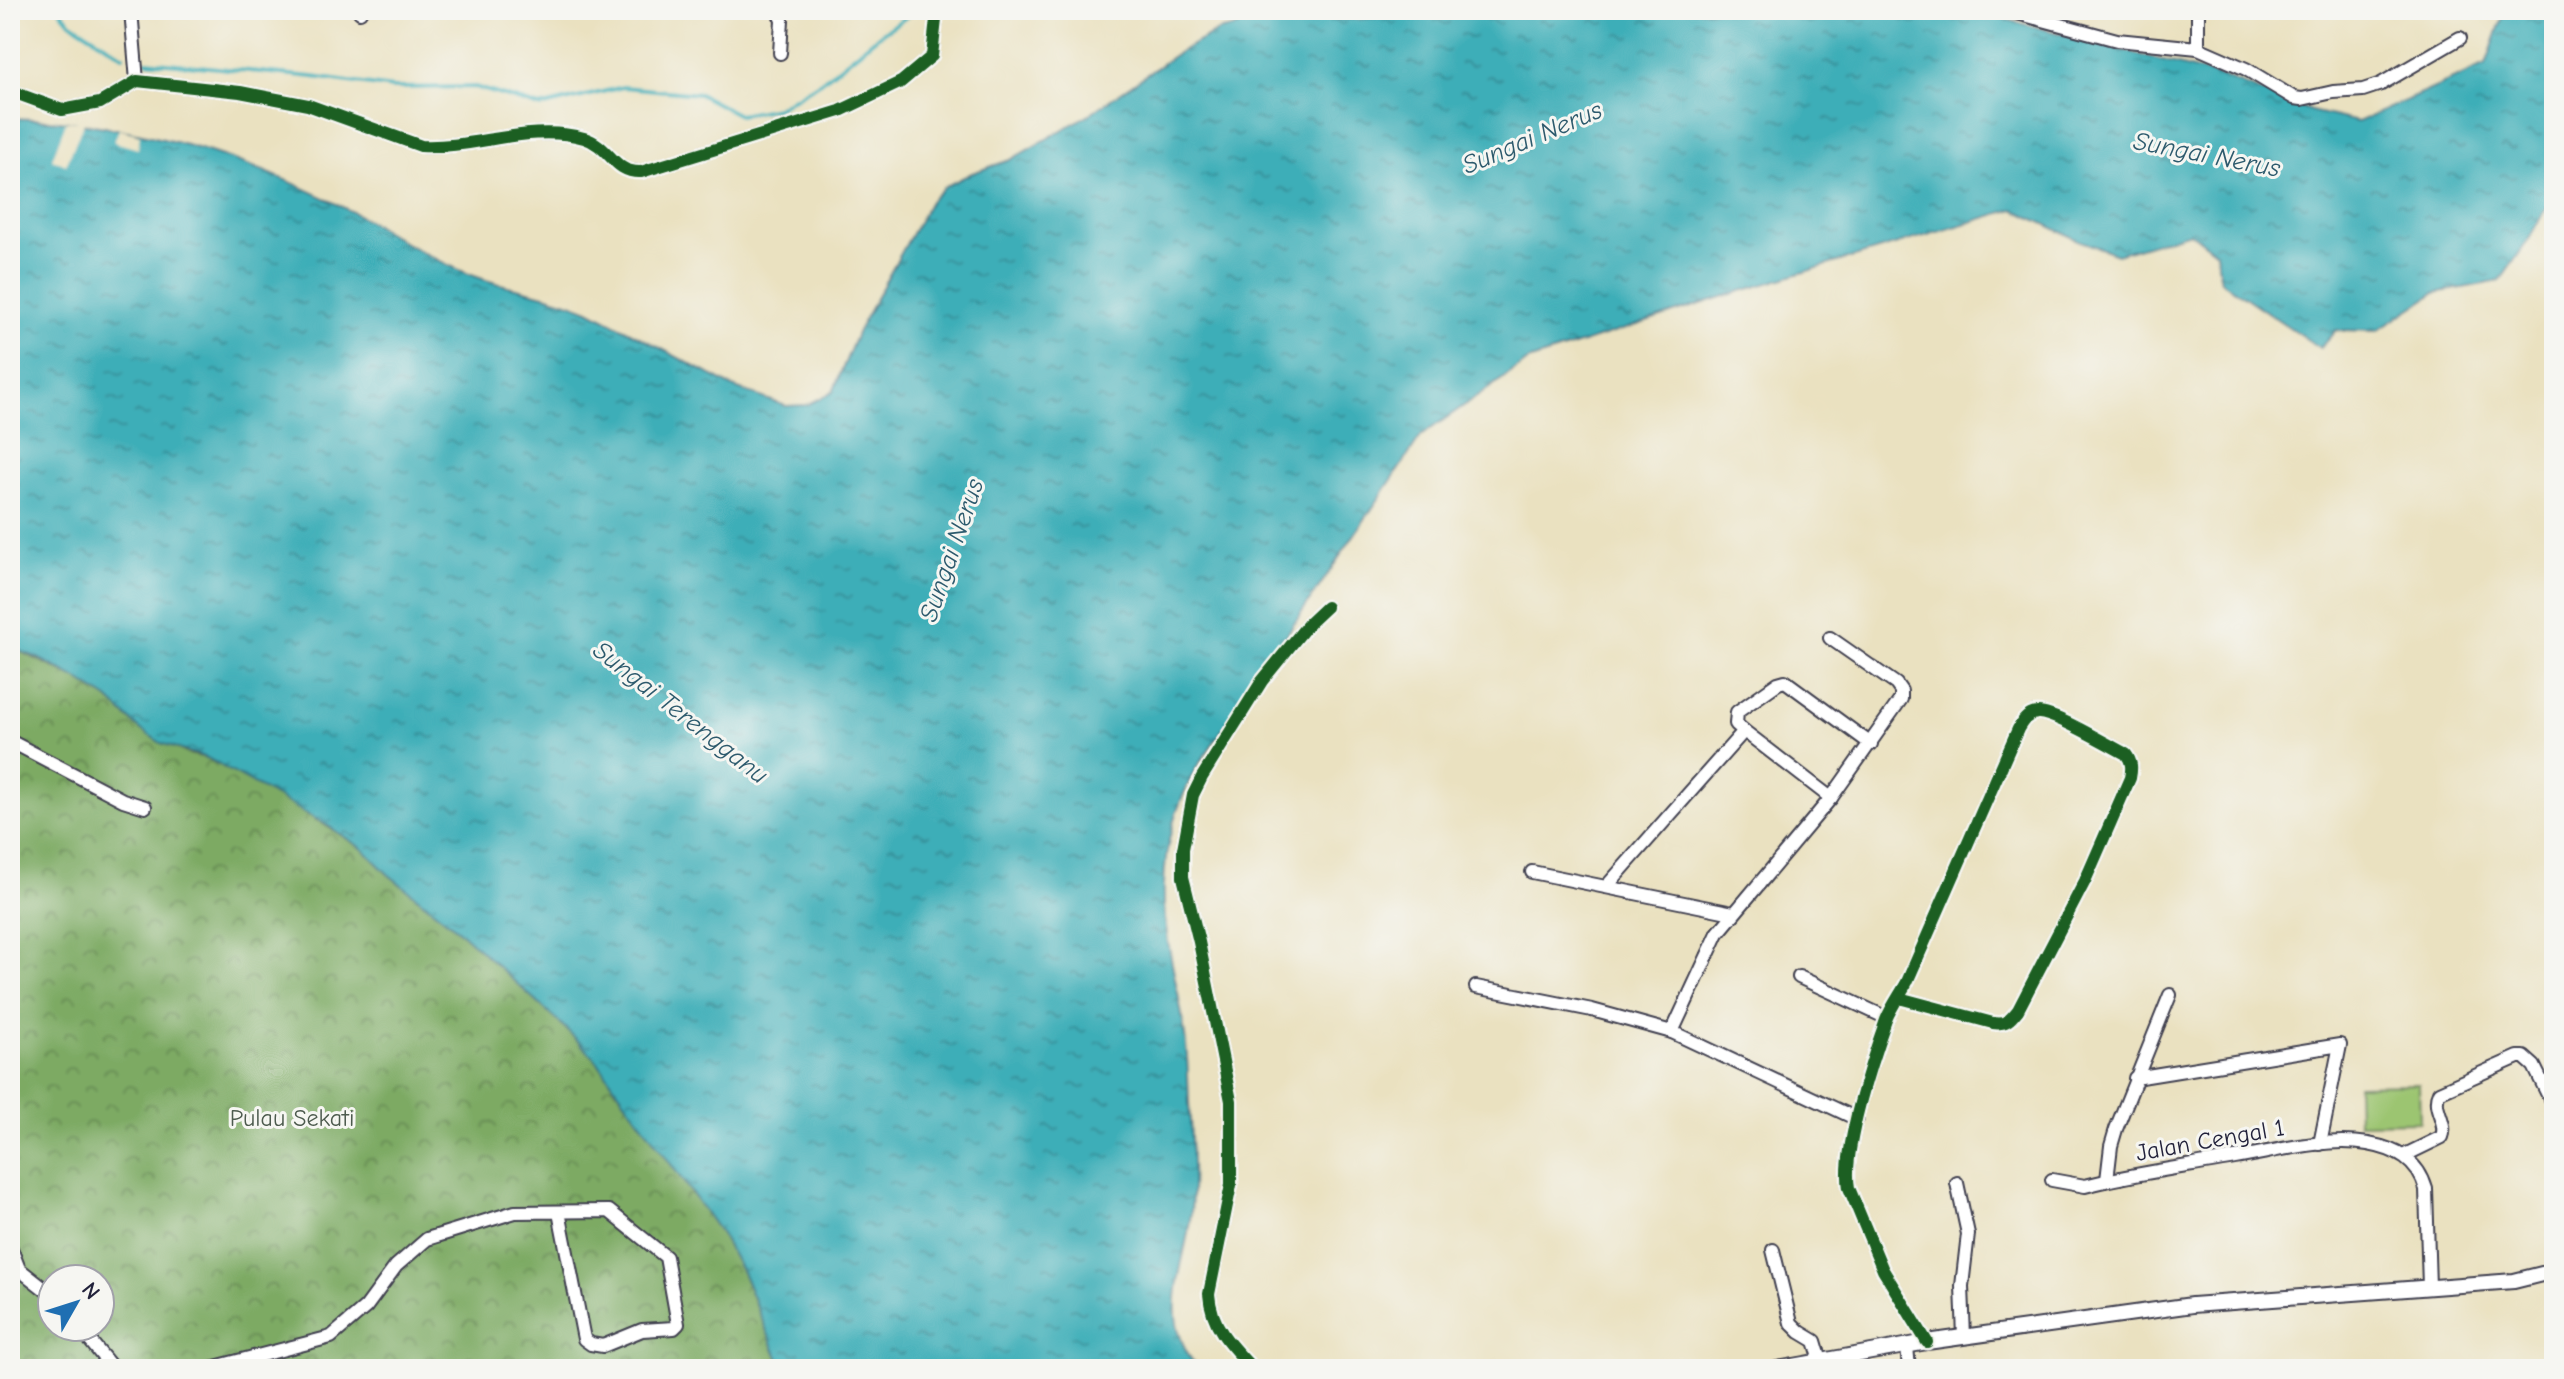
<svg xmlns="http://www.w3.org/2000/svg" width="2564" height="1379" font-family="'Comic Neue',sans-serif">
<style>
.green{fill:#9cc571;stroke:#5f7456;stroke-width:2}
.forest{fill:url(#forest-crowns);stroke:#50664f;stroke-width:2;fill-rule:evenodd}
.water{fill:url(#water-ripples);stroke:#30687a;stroke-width:2}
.pier{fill:#eae1c0}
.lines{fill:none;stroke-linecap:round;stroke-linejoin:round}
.stream{stroke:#3eaeb8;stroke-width:4}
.minor-casing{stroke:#403f4f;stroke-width:16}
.tertiary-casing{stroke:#403f4f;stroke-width:18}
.minor{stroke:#fff;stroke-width:12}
.tertiary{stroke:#fff;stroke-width:14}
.cycleway-casing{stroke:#f6f6f2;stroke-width:17}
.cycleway{stroke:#1b5e20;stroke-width:12}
.labels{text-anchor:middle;stroke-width:6;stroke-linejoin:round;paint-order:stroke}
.park-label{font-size:24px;fill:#4d5b4e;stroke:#f6f6f2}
.street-label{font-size:24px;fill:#22223b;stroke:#f6f6f2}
.water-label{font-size:26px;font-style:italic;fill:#2d5a6d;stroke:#f6f6f2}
</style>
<defs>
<pattern id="forest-crowns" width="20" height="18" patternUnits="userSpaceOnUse" patternTransform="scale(2)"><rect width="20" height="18" fill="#7daa63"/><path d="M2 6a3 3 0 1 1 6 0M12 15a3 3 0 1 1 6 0" fill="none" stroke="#668a53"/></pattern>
<pattern id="water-ripples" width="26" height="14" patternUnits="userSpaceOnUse" patternTransform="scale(2)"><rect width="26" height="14" fill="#3eaeb8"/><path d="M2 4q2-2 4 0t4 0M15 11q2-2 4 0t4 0" fill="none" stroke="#348d97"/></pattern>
</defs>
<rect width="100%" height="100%" fill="#f6f6f2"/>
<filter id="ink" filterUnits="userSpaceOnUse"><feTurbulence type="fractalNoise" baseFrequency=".0125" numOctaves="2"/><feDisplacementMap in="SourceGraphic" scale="16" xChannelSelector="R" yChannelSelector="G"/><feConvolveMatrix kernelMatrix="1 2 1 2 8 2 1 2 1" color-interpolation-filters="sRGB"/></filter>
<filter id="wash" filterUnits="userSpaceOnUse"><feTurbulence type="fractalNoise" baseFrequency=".006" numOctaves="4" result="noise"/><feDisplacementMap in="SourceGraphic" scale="32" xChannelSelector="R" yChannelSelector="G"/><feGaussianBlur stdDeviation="1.8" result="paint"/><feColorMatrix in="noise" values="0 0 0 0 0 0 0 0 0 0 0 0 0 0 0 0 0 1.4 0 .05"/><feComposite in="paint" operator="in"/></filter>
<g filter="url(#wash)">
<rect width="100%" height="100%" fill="#eae1c0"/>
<path class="green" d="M 2419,1084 L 2420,1122 L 2358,1123 L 2357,1085 Z"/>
<path class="forest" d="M 17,650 L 74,677 L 108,699 L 140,729 L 188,754 L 207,758 L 290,803 L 363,849 L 388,874 L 456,928 L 557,1020 L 594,1057 L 721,1234 L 743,1274 L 783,1369 L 10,1369 L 10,651 ZM 52,1279 L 100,1279 L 100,1327 L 52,1327 Z"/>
<path class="water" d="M 1456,10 L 1972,10 L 2223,77 L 2311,111 L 2358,122 L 2486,65 L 2505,10 L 2554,10 L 2554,195 L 2529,239 L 2500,281 L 2435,293 L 2377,331 L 2336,330 L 2320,348 L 2221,281 L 2216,252 L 2190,232 L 2117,254 L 2078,240 L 2014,209 L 1728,295 L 1528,361 L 1422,435 L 1195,770 C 1175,809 1165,841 1164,886 C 1162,937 1179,985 1185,1036 C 1188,1058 1188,1080 1189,1103 C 1191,1139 1194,1176 1191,1212 C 1185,1271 1156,1315 1198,1369 L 783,1369 L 743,1274 L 721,1234 L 594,1057 L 557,1020 L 456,928 L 388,874 L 363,849 L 325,824 L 207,758 L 161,743 L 140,729 L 108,699 L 74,677 L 36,657 L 17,650 L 10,651 L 10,118 C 130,121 248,156 354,213 C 379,226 402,243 428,255 C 449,266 473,277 496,283 C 527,291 559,297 589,310 L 735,388 L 786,406 L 807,405 L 833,392 L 858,331 L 930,201 L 944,187 L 972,173 L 1010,160 L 1088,115 L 1179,52 L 1218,31 L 1272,19 L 1358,19 Z"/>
<g class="pier">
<path d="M 66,122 L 84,122 L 66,165 L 52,159 Z"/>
<path d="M 119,129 L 140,135 L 138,149 L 114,142 Z"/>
</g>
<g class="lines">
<g class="stream">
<path d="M 60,10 L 70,22 L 123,56"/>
<path d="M 1234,10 L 1244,29"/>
<path d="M 146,61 L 313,77 L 393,88 L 475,87 L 540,107 L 623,87 L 699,94 L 739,115 L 777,108 L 821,82 L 882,33 L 917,10"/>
</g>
</g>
</g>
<g filter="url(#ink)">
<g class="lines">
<g class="minor-casing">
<g id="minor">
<path d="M 131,10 L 137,81"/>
<path d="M 777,10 L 782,20 L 780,53"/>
<path d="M 2006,10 L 2117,40 L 2198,48 L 2246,69 L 2294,98 L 2302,99 L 2333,92 L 2363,90 L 2381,84 L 2460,38"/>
<path d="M 360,12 L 361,10"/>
<path d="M 2198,48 L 2198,10"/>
<path d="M 10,91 L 62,110 L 100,103 L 137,81 L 240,92 L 308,105 L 421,146 C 475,149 530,123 584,138 C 611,146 612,173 641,172 L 840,111 L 901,82 L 932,56 L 937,10"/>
<path d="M 10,741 L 123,800 L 145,807"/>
<path d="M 1831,798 L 1744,731 L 1736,724 L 1737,712 L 1778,683 L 1785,681 L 1871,744"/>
<path d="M 1532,872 L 1733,913"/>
<path d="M 1606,887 L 1744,731"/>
<path d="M 1799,977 L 1887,1018"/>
<path d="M 1476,987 L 1592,1010 L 1672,1032 L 1857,1119"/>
<path d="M 1899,998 L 1993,1023 C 2006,1025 2010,1020 2018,1010 L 2085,881 L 2130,778 C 2132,768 2132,762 2126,754 C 2108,745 2053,711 2037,713 C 2027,714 2022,722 2018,729 L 1907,982 C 1900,995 1891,1007 1886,1020 C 1872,1059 1842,1150 1849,1188 L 1883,1270 L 1927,1342"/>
<path d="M 1672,1032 L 1718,933 L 1831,798 L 1901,699 L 1901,691 L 1896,684 L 1830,638"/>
<path d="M 2135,1078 L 2340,1045 L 2320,1144"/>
<path d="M 2403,1156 L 2442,1137 C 2448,1121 2431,1108 2439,1092 L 2518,1057 L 2524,1057 L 2534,1066 L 2554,1107"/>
<path d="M 2052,1180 L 2085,1186 C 2134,1173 2185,1167 2235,1158 C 2277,1151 2325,1137 2368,1144 C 2397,1149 2418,1161 2426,1189 L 2429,1287"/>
<path d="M 2107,1180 L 2111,1146 L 2116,1129 L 2170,995"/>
<path d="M 1957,1183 L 1968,1234 L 1962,1286 L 1964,1337"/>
<path d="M 10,1246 L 19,1269"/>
<path d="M 1773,1250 L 1791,1323 L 1800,1332 L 1815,1341 L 1821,1361"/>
<path d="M 10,1267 L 19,1269 L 52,1295"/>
<path d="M 79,1327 L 113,1369"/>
<path d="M 1907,1346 L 1909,1369"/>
<path d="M 207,1369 L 331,1337 L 366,1307 L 396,1266 L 427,1239 L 515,1212 L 609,1211 L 666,1257 L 678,1324 L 674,1328 L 642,1330 L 603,1346 L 591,1344 L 584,1339 L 559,1212"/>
<path d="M 1253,1369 C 1232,1347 1211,1327 1209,1294 L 1231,1185 L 1231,1101 L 1199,942 L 1183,877 L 1183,849 L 1193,795 L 1202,777 L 1262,681 L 1309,623 L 1326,607"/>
</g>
</g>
<g class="tertiary-casing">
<path id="tertiary" d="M 1777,1369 L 1927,1342 L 2192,1305 L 2514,1281 L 2554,1271"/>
</g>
<use href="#minor" class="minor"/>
<use href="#tertiary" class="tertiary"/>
<g class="cycleway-casing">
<g id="cycleway">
<path d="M 10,91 L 62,110 L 100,103 L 137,81 L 240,92 L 308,105 L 421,146 C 475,149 530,123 584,138 C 611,146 612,173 641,172 L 840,111 L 901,82 L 932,56 L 937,10"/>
<path d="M 1899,998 L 1993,1023 C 2006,1025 2010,1020 2018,1010 L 2085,881 L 2130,778 C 2132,768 2132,762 2126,754 C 2108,745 2053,711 2037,713 C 2027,714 2022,722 2018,729 L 1907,982 C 1900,995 1891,1007 1886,1020 C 1872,1059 1842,1150 1849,1188 L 1883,1270 L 1927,1342"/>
<path d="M 1253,1369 C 1232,1347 1211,1327 1209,1294 L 1231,1185 L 1231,1101 L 1199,942 L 1183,877 L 1183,849 L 1193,795 L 1202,777 L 1262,681 L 1309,623 L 1326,607"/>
</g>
</g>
<use href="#cycleway" class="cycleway"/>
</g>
</g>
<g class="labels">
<g class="park-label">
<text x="292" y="1126">Pulau Sekati</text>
</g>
<g class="street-label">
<text transform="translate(2210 1140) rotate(-10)" y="8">Jalan Cengal 1</text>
</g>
<g class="water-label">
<text transform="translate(1532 137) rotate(-23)" y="9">Sungai Nerus</text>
<text transform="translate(2207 154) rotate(11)" y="9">Sungai Nerus</text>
<text transform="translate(951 550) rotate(-71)" y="9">Sungai Nerus</text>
<text transform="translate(681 712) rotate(38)" y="9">Sungai Terengganu</text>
</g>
</g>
<rect width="2564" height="1379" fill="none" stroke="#f6f6f2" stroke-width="40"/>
<g transform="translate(76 1303) rotate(51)"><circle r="38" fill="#f6f6f2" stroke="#a1a1a9" stroke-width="2"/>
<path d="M0-6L14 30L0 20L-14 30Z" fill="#1f6fb2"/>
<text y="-12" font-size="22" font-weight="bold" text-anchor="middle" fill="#22223b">N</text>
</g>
</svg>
